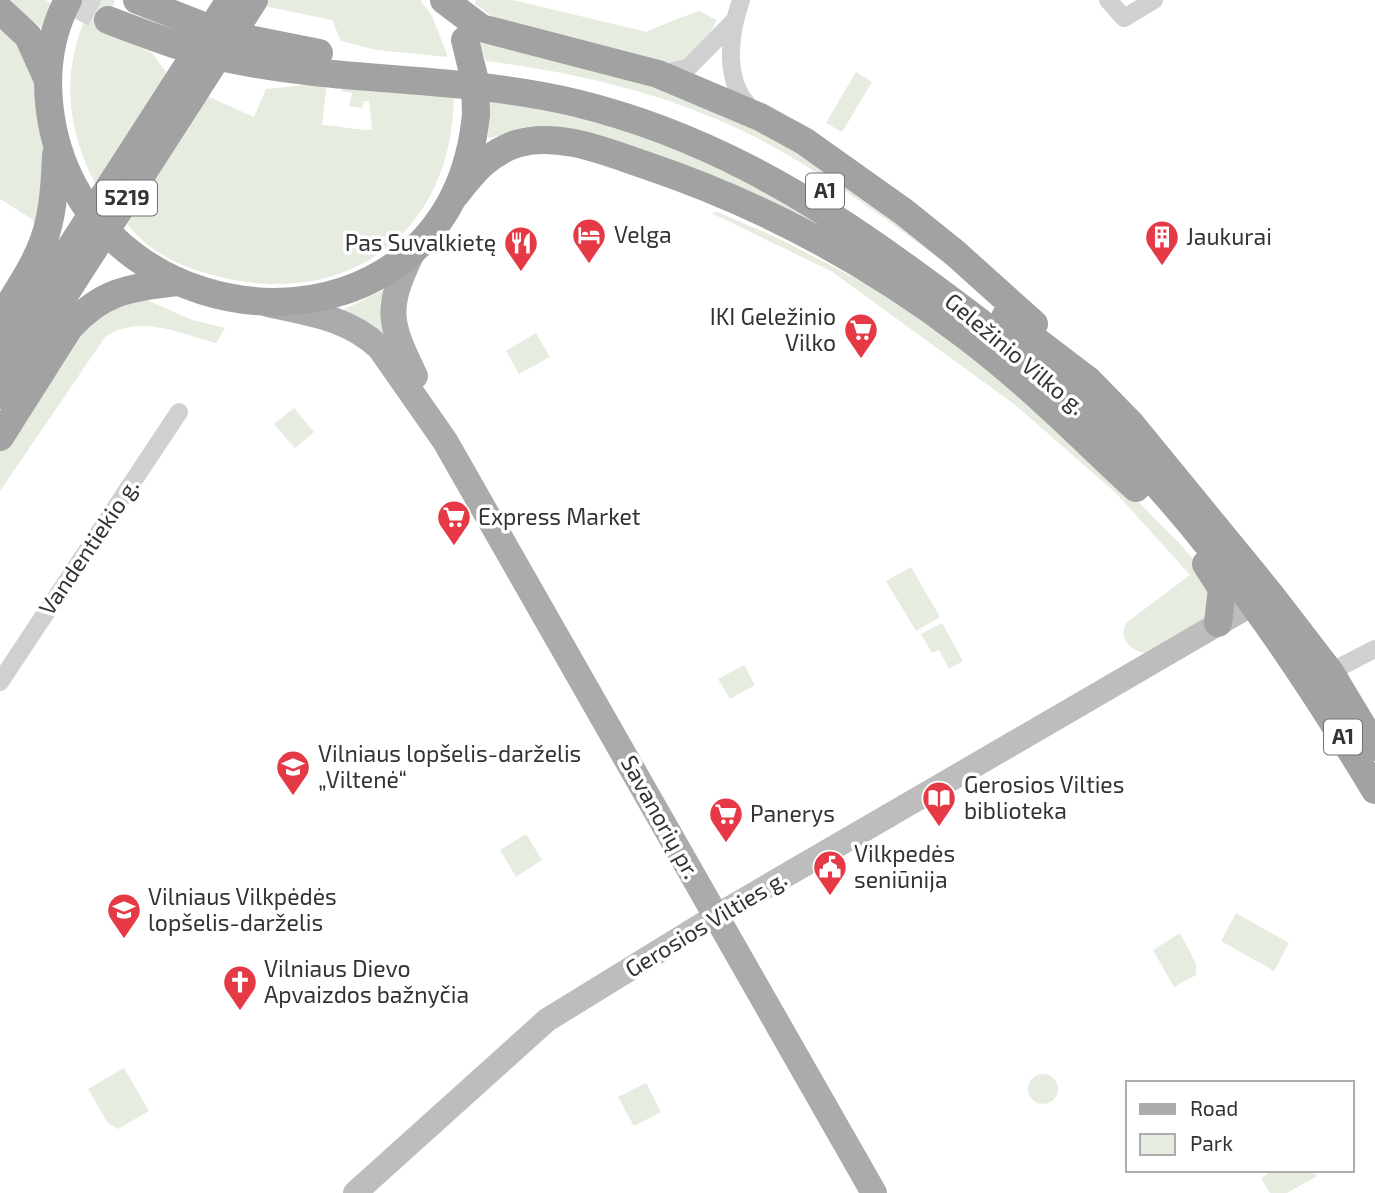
<svg xmlns="http://www.w3.org/2000/svg" width="1375" height="1193" font-family="'Exo 2',sans-serif">
<style>
.green{fill:#e6ecdf}
.lines{fill:none;stroke-linecap:round;stroke-linejoin:round}
.trunk-tunnel{stroke:#d6d6d6;stroke-width:28;stroke-dasharray:28 14;stroke-linecap:butt}
.minor{stroke:#d0d0d0;stroke-width:18}
.secondary{stroke:#bdbdbd;stroke-width:24}
.primary{stroke:#ababab;stroke-width:26}
.trunk{stroke:#a2a2a2;stroke-width:28}
.trunk-bridge{stroke:#a2a2a2;stroke-width:28}
.labels{text-anchor:middle;stroke-width:7;stroke-linejoin:round;paint-order:stroke}
.shield{fill:#fff;stroke:#707070;stroke-width:2}
.shield-label{font-size:21px;font-weight:bold;fill:#333}
.poi-label{font-size:23px;fill:#333;stroke:#fff;text-anchor:start}
.street-label{font-size:23px;fill:#333;stroke:#fff}
</style>
<rect width="100%" height="100%" fill="#fff"/>
<g class="green">
<path d="M 3,0 L 45,0 L 56,6 L 45,30 Z"/>
<path d="M 94,0 L 115,0 L 106,32 L 152,53 L 168,75 L 97,187 C 64,125 60,63 94,0 Z"/>
<path d="M 268,0 L 420,0 L 432,16 L 448,57 L 376,50 L 341,41 L 332,20 L 264,6 Z"/>
<path d="M 476,0 L 513,0 L 647,32 C 649,30 694,12 700,11 L 716,20 C 710,43 687,63 662,64 L 499,21 L 475,4 Z"/>
<path d="M 0,24 C 38,50 53,153 45,197 C 44,208 40,218 37,229 L 32,219 L 0,199 Z"/>
<path d="M 479,42 L 572,60 L 735,113 L 852,184 L 1009,313 C 935,255 861,197 779,150 C 690,99 588,74 486,61 Z"/>
<path d="M 856,72 L 872,82 L 842,132 L 826,123 Z"/>
<path d="M 327,83 L 322,125 C 334,125 365,132 372,129 L 369,101 L 364,101 L 362,108 L 349,106 L 352,93 L 342,91 L 344,85 L 454,95 C 453,230 351,309 220,277 C 184,268 148,253 126,222 L 207,96 L 254,117 L 266,89 Z"/>
<path d="M 489,100 L 620,126 L 764,186 L 886,269 L 518,132 L 488,138 Z"/>
<path d="M 718,212 L 780,239 L 876,289 L 969,353 L 1122,485 L 1178,542 L 1210,578 L 1212,614 L 1148,653 C 1135,652 1127,647 1123,634 L 1126,623 L 1190,575 L 1116,493 L 1014,404 L 831,271 L 711,213 Z"/>
<path d="M 383,290 L 380,305 L 386,340 L 365,321 L 343,310 Z"/>
<path d="M 145,299 L 192,320 L 225,328 L 216,343 C 177,333 141,314 105,337 L 0,491 L 0,450 L 100,308 Z"/>
<path d="M 536,333 L 550,357 L 519,374 L 506,351 Z"/>
<path d="M 294,408 L 314,432 L 295,448 L 274,424 Z"/>
<path d="M 911,567 L 940,617 L 916,631 L 886,581 Z"/>
<path d="M 942,623 L 963,661 L 949,669 L 939,650 L 932,653 L 921,634 Z"/>
<path d="M 744,665 L 755,685 L 730,699 L 718,679 Z"/>
<path d="M 526,834 L 542,860 L 516,877 L 500,850 Z"/>
<path d="M 1236,913 L 1289,943 L 1274,971 L 1221,941 Z"/>
<path d="M 1180,933 L 1196,964 L 1196,975 L 1174,987 L 1153,950 Z"/>
<path d="M 124,1068 L 149,1111 L 118,1129 L 108,1123 L 88,1089 Z"/>
<circle cx="1043" cy="1089" r="15"/>
<path d="M 646,1083 L 661,1112 L 634,1126 L 618,1097 Z"/>
<path d="M 1274,1170 L 1313,1170 L 1317,1176 L 1287,1193 L 1270,1193 L 1261,1178 Z"/>
</g>
<g class="lines">
<path class="trunk-tunnel" d="M 70,0 L 108,20"/>
<g class="minor">
<path d="M 741,0 C 729,35 722,84 754,111"/>
<path d="M 1108,0 L 1124,18 L 1154,0"/>
<path d="M 662,74 L 689,67 L 733,22"/>
<path d="M 1330,672 L 1375,649"/>
<path d="M 0,682 L 179,412"/>
</g>
<path class="secondary" d="M 355,1193 L 547,1020 L 716,916 L 1268,595"/>
<g class="primary">
<path d="M 411,255 C 385,310 389,322 415,376"/>
<path d="M 268,304 C 309,313 349,318 380,348 L 445,441 L 874,1193"/>
</g>
<g class="trunk">
<path d="M 68,0 C 47,40 44,85 53,129 C 101,353 452,371 476,114"/>
<path d="M 137,0 L 224,34 L 319,53"/>
<path d="M 444,0 L 481,28 L 658,74 L 760,117 L 804,141 L 904,212 L 955,253 L 1034,324"/>
<path d="M 0,10 L 28,36 L 47,78"/>
<path d="M 108,20 C 150,36 191,52 235,60 C 347,83 465,76 576,103 C 699,133 802,192 903,265 C 975,317 1046,371 1109,434 C 1214,538 1299,664 1375,790"/>
<path d="M 456,194 C 474,171 489,153 516,144 C 558,131 606,152 645,165 C 761,204 869,262 966,336 C 1026,381 1081,437 1136,488"/>
<path d="M 1005,317 L 1089,381 L 1131,424 L 1270,594 L 1330,672 L 1375,747"/>
<path d="M 0,319 C 43,251 53,237 56,155"/>
<path d="M 0,437 L 69,328 C 103,290 130,288 178,282"/>
<path d="M 1206,564 L 1222,589 L 1218,623"/>
</g>
<g class="trunk-bridge">
<path d="M 465,40 L 475,81 L 476,114"/>
<path d="M 0,357 L 230,0"/>
<path d="M 0,395 L 254,0"/>
</g>
</g>
<defs>
<g id="hotel-pin" transform="scale(1.75)"><path d="M0 17L-7.5 6A9.5 9.5 0 1 1 7.5 6Z" fill="#e63946" stroke="#fff"/><path d="M-6-4.5h1.5V1H6V5H4.5V3h-9V5H-6ZM-4 0a1.8 1.8 0 1 1 3.6 0ZM.5 0V-2.5h3Q6-2.5 6 0Z" fill="#fff"/></g>
<g id="building-pin" transform="scale(1.75)"><path d="M0 17L-7.5 6A9.5 9.5 0 1 1 7.5 6Z" fill="#e63946" stroke="#fff"/><path d="M-4-6H4V6H1V3H-1V6H-4ZM-2.5-4.3h1.7v1.8h-1.7ZM.8-4.3h1.7v1.8H.8ZM-2.5-1h1.7V.8h-1.7ZM.8-1h1.7V.8H.8Z" fill="#fff"/></g>
<g id="restaurant-pin" transform="scale(1.75)"><path d="M0 17L-7.5 6A9.5 9.5 0 1 1 7.5 6Z" fill="#e63946" stroke="#fff"/><path d="M-5-6h1v4h1v-4h1v4h1v-4h1v5L-1.5 .5V6h-2V.5L-5-1ZM5-6V6H3V1.5H1.5Q1.5-4 5-6Z" fill="#fff"/></g>
<g id="supermarket-pin" transform="scale(1.75)"><path d="M0 17L-7.5 6A9.5 9.5 0 1 1 7.5 6Z" fill="#e63946" stroke="#fff"/><path d="M-6-5.5h2.5l.6 2H6L4.5 2H-2.5L-4.4-4H-6ZM-1.5 3.2a1.3 1.3 0 1 0 .1 0ZM3 3.2a1.3 1.3 0 1 0 .1 0Z" fill="#fff"/></g>
<g id="school-pin" transform="scale(1.75)"><path d="M0 17L-7.5 6A9.5 9.5 0 1 1 7.5 6Z" fill="#e63946" stroke="#fff"/><path d="M0-5L7-2L0 1L-7-2ZM-4 1L0 2.5L4 1V4Q0 6-4 4Z" fill="#fff"/></g>
<g id="library-pin" transform="scale(1.75)"><path d="M0 17L-7.5 6A9.5 9.5 0 1 1 7.5 6Z" fill="#e63946" stroke="#fff"/><path d="M-6-4Q-3-5.5-.7-3.5V5Q-3 3-6 4ZM6-4Q3-5.5 .7-3.5V5Q3 3 6 4Z" fill="#fff"/></g>
<g id="civic-pin" transform="scale(1.75)"><path d="M0 17L-7.5 6A9.5 9.5 0 1 1 7.5 6Z" fill="#e63946" stroke="#fff"/><path d="M-.6-6.5H3V-4.5H.6V-3L4-1V1h2V6H-6V1h2V-1L-.6-3ZM-1.2 2.5V6h2.4V2.5Z" fill="#fff"/></g>
<g id="church-pin" transform="scale(1.75)"><path d="M0 17L-7.5 6A9.5 9.5 0 1 1 7.5 6Z" fill="#e63946" stroke="#fff"/><path d="M-1.2-6h2.4v3.5h3.3v2.4h-3.3V6h-2.4V-.1h-3.3v-2.4h3.3Z" fill="#fff"/></g>
</defs>
<g fill-rule="evenodd">
<use href="#hotel-pin" x="589" y="235"/>
<use href="#building-pin" x="1162" y="237"/>
<use href="#restaurant-pin" x="521" y="243"/>
<use href="#supermarket-pin" x="861" y="330"/>
<use href="#supermarket-pin" x="454" y="517"/>
<use href="#school-pin" x="293" y="767"/>
<use href="#library-pin" x="939" y="798"/>
<use href="#supermarket-pin" x="726" y="814"/>
<use href="#civic-pin" x="830" y="867"/>
<use href="#school-pin" x="124" y="910"/>
<use href="#church-pin" x="240" y="982"/>
</g>
<g class="labels">
<g class="shield">
<rect x="806" y="173.5" width="38" height="35" rx="5"/>
<rect x="97" y="180.5" width="60" height="35" rx="5"/>
<rect x="1324" y="719.5" width="38" height="35" rx="5"/>
</g>
<g class="shield-label">
<text x="825" y="198">A1</text>
<text x="127" y="205">5219</text>
<text x="1343" y="744">A1</text>
</g>
<g class="poi-label">
<text x="614" y="243">Velga</text>
<text x="1186" y="245">Jaukurai</text>
<text x="496" y="251" text-anchor="end">Pas Suvalkietę</text>
<text x="836" y="325" text-anchor="end">IKI Geležinio<tspan x="836" dy="26">Vilko</tspan></text>
<text x="478" y="525">Express Market</text>
<text x="318" y="762">Vilniaus lopšelis-darželis<tspan x="318" dy="26">„Viltenė“</tspan></text>
<text x="964" y="793">Gerosios Vilties<tspan x="964" dy="26">biblioteka</tspan></text>
<text x="750" y="822">Panerys</text>
<text x="854" y="862">Vilkpedės<tspan x="854" dy="26">seniūnija</tspan></text>
<text x="148" y="905">Vilniaus Vilkpėdės<tspan x="148" dy="26">lopšelis-darželis</tspan></text>
<text x="264" y="977">Vilniaus Dievo<tspan x="264" dy="26">Apvaizdos bažnyčia</tspan></text>
</g>
<g class="street-label">
<text transform="translate(1015 354) rotate(40)" y="8">Geležinio Vilko g.</text>
<text transform="translate(89 547) rotate(-56)" y="8">Vandentiekio g.</text>
<text transform="translate(660 817) rotate(61)" y="8">Savanorių pr.</text>
<text transform="translate(706 924) rotate(-31)" y="8">Gerosios Vilties g.</text>
</g>
</g>
<rect x="1126" y="1081" width="228" height="91" fill="#ffffff" stroke="#adadad" stroke-width="2"/>
<rect x="1140" y="1104" width="35" height="10" fill="#ababab" stroke="#adadad" stroke-width="2"/>
<text x="1190" y="1116" font-size="21" fill="#333333">Road</text>
<rect x="1140" y="1134" width="35" height="21" fill="#e6ecdf" stroke="#adadad" stroke-width="2"/>
<text x="1190" y="1151" font-size="21" fill="#333333">Park</text>
</svg>
